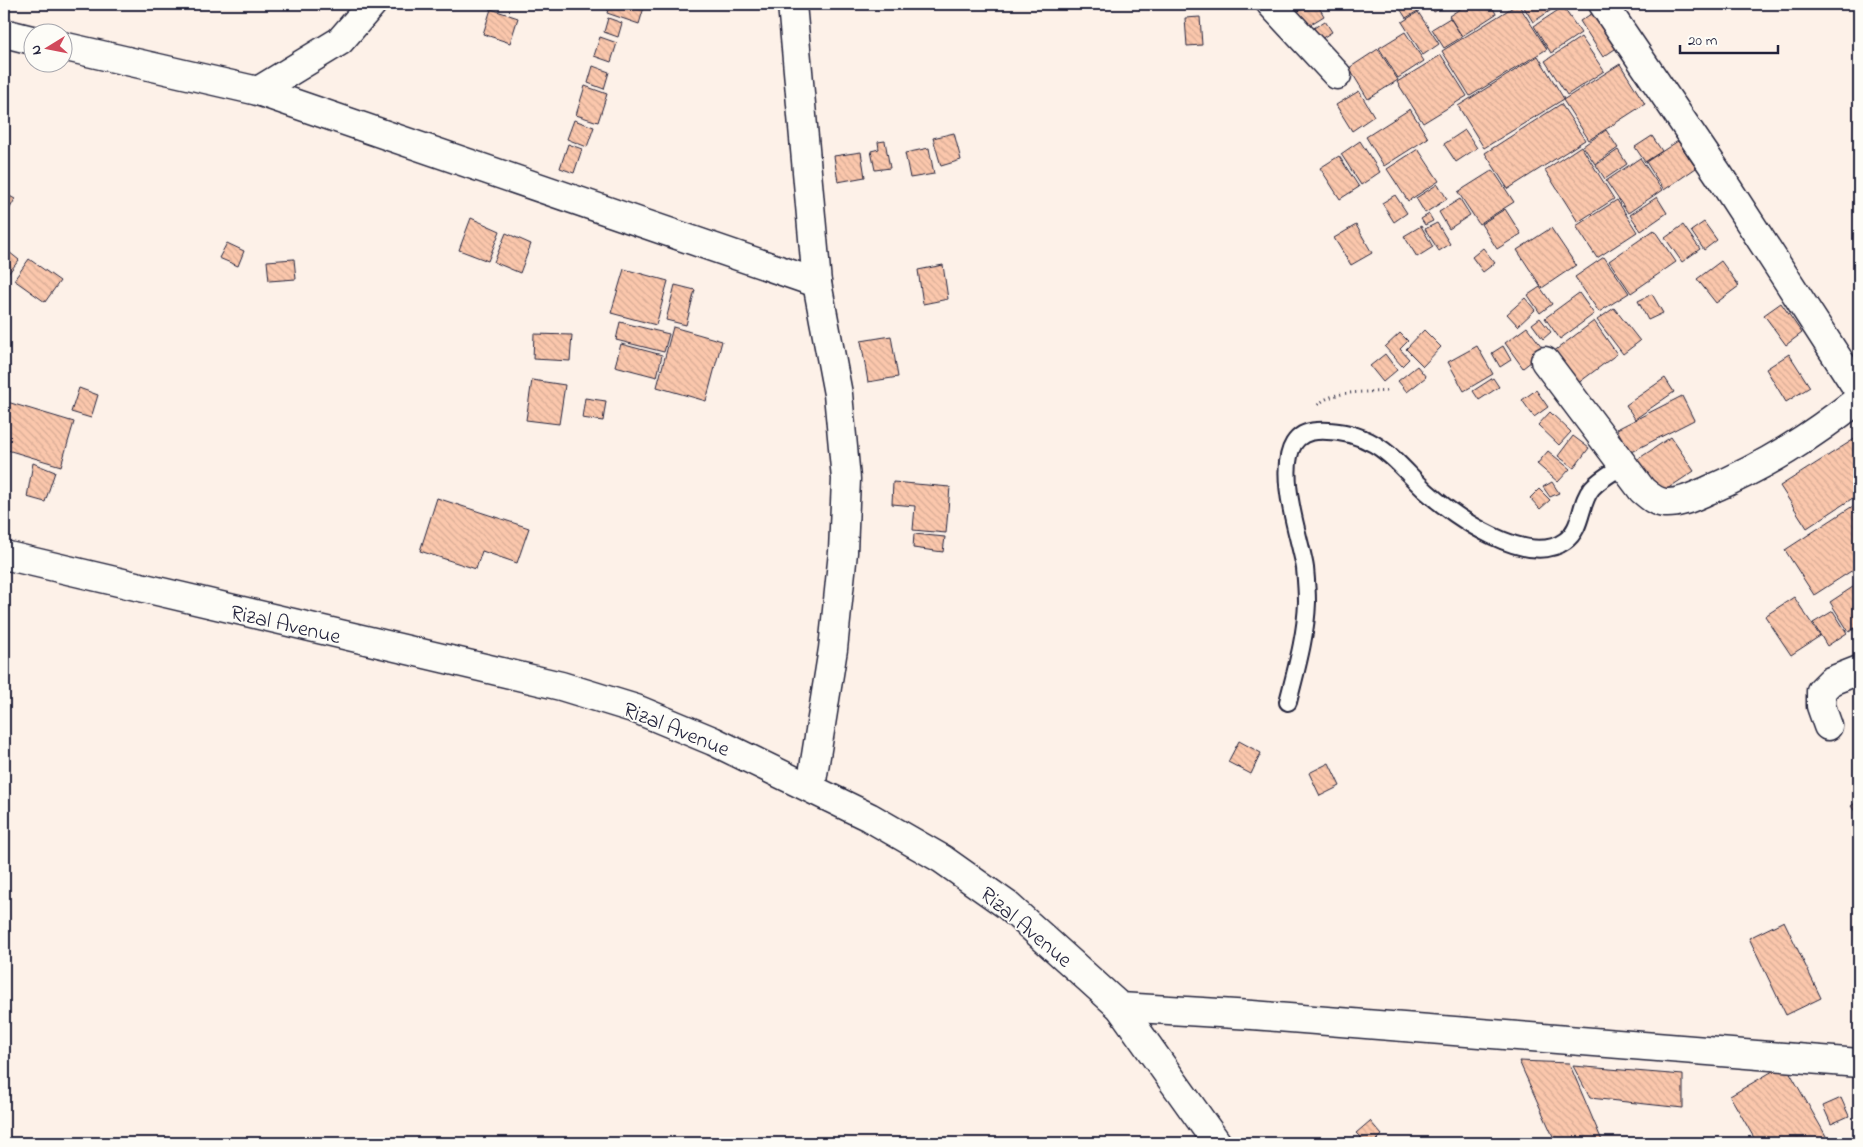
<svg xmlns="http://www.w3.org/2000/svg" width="1863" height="1147" font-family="'Indie Flower',sans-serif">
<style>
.building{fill:url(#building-back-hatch);stroke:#22223b}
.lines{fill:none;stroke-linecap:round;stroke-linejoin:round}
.lane-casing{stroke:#22223b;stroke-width:20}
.street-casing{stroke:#22223b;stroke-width:31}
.secondary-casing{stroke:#22223b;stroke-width:31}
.path{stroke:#22223b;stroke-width:3;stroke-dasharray:1 4;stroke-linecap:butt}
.lane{stroke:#fdfcf7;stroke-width:16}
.street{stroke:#fdfcf7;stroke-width:28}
.secondary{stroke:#fdfcf7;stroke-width:28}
.labels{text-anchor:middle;stroke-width:4;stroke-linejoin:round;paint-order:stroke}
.street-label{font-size:22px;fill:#22223b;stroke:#fdfcf7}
</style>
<defs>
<pattern id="building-back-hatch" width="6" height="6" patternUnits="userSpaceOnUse" patternTransform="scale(1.25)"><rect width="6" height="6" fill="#fbc7ac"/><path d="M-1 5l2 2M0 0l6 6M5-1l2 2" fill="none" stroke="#d7ab95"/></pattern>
</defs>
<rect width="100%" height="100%" fill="#fdf1e8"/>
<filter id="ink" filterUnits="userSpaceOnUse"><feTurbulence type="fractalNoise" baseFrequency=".02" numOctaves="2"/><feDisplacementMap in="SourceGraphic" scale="10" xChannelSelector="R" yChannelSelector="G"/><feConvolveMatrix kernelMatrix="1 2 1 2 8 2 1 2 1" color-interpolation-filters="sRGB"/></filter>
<g filter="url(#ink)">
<g class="building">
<path d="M 610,4 L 645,4 L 639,24 L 607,13 Z"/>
<path d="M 1311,4 L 1317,4 L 1324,16 L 1306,27 L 1297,12 Z"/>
<path d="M 1397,4 L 1427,4 L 1428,5 L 1406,18 Z"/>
<path d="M 1429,4 L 1448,4 L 1434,12 Z"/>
<path d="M 1468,4 L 1491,4 L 1496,14 L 1462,36 L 1449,16 Z"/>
<path d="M 1518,4 L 1547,49 L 1470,96 L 1442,51 Z"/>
<path d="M 1522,4 L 1558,4 L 1559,5 L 1533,22 Z"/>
<path d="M 1563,7 L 1581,33 L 1551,53 L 1534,26 Z"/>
<path d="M 491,9 L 518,18 L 510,43 L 483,34 Z"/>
<path d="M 1599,9 L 1621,45 L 1603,57 L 1580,21 Z"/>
<path d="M 1418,12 L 1439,44 L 1423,55 L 1402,22 Z"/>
<path d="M 1200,17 L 1202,45 L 1187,46 L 1185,18 Z"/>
<path d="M 608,18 L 622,23 L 618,37 L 604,32 Z"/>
<path d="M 1450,18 L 1462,37 L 1444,48 L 1432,29 Z"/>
<path d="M 1325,21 L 1332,32 L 1316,42 L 1309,31 Z"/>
<path d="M 1405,32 L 1424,61 L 1398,78 L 1379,48 Z"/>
<path d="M 600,37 L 617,43 L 611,62 L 594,56 Z"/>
<path d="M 1581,37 L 1604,71 L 1567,95 L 1545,61 Z"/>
<path d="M 1378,49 L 1398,80 L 1368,99 L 1349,68 Z"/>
<path d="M 1441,55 L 1467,96 L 1423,123 L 1397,82 Z"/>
<path d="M 1538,56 L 1564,99 L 1484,148 L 1458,106 Z"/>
<path d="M 1620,64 L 1645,104 L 1589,140 L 1563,100 Z"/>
<path d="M 593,66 L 609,72 L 604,89 L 588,83 Z"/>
<path d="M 585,86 L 607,94 L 598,122 L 576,115 Z"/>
<path d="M 1359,91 L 1374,116 L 1352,131 L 1336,105 Z"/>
<path d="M 1561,104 L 1585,140 L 1508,189 L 1485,153 Z"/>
<path d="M 1410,109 L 1428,138 L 1384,166 L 1366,137 Z"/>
<path d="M 574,120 L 594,127 L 587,147 L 567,139 Z"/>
<path d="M 1465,130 L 1477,148 L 1456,162 L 1444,144 Z"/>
<path d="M 1606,130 L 1618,148 L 1595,164 L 1583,146 Z"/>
<path d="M 954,133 L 961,160 L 941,166 L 933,138 Z"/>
<path d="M 1652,136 L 1662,151 L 1645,162 L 1635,147 Z"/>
<path d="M 885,141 L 890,168 L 875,170 L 871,151 L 879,149 L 878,142 Z"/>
<path d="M 1360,141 L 1380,172 L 1361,185 L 1341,154 Z"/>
<path d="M 1678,141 L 1696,168 L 1664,190 L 1646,162 Z"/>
<path d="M 568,144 L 582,149 L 574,173 L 560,168 Z"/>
<path d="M 1581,146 L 1614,199 L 1578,222 L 1545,170 Z"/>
<path d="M 929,148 L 934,174 L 910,178 L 905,153 Z"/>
<path d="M 1418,149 L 1439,181 L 1408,201 L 1387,169 Z"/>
<path d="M 1618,150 L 1627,164 L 1605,179 L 1596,165 Z"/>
<path d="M 861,152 L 865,177 L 838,182 L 834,156 Z"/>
<path d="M 1339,156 L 1359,187 L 1340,199 L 1320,168 Z"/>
<path d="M 1640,158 L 1662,190 L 1628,213 L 1606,181 Z"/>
<path d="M 1493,170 L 1514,202 L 1479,224 L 1458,192 Z"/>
<path d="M 1438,184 L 1447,199 L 1425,213 L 1416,198 Z"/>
<path d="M 4,193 L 15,199 L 5,217 L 4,217 Z"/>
<path d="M 1395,195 L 1407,213 L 1394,222 L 1382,203 Z"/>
<path d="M 1657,197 L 1667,213 L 1641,231 L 1630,215 Z"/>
<path d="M 1460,199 L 1470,215 L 1449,229 L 1439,212 Z"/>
<path d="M 1617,200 L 1637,232 L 1597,258 L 1576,226 Z"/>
<path d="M 1505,209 L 1521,234 L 1497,249 L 1481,224 Z"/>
<path d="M 1429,214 L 1433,221 L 1425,225 L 1421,219 Z"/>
<path d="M 471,218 L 500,231 L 488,261 L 459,250 Z"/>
<path d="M 1704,222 L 1717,240 L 1704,250 L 1691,231 Z"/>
<path d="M 1437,223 L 1450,244 L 1439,251 L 1425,229 Z"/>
<path d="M 1356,225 L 1372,253 L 1351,265 L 1334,238 Z"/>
<path d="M 1683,225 L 1700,249 L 1682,262 L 1665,238 Z"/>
<path d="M 1421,226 L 1433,247 L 1417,257 L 1404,236 Z"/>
<path d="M 1551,228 L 1576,265 L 1542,288 L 1517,250 Z"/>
<path d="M 1654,230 L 1676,262 L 1631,293 L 1609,261 Z"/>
<path d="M 506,233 L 531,244 L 520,273 L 494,262 Z"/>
<path d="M 227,243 L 244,251 L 238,266 L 219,258 Z"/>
<path d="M 4,248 L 19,260 L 4,279 Z"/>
<path d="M 1483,248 L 1495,263 L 1483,272 L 1472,257 Z"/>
<path d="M 1604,257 L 1629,293 L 1599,312 L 1575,277 Z"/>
<path d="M 29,259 L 60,281 L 45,302 L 14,280 Z"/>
<path d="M 294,259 L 296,279 L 269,281 L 267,261 Z"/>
<path d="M 1721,261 L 1739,286 L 1716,303 L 1697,279 Z"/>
<path d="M 943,265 L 948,299 L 923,304 L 918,270 Z"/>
<path d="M 624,269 L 668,281 L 656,325 L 611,313 Z"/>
<path d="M 675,285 L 695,290 L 686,325 L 666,320 Z"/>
<path d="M 1540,287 L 1552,304 L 1540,313 L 1528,295 Z"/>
<path d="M 1579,293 L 1594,314 L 1560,339 L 1545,318 Z"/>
<path d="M 1652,294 L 1663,313 L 1648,320 L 1638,301 Z"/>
<path d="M 1525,298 L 1535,310 L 1518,326 L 1507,314 Z"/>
<path d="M 1781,303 L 1802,333 L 1786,345 L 1764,315 Z"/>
<path d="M 1614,308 L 1640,341 L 1623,354 L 1597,320 Z"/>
<path d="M 1540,318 L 1551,332 L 1543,339 L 1532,324 Z"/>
<path d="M 1594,321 L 1617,354 L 1577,384 L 1553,352 Z"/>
<path d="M 620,322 L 669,334 L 664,352 L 616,340 Z"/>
<path d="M 673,327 L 722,341 L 706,401 L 657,387 Z"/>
<path d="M 1527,327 L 1545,351 L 1523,368 L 1505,343 Z"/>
<path d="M 1424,330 L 1441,347 L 1423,366 L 1406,349 Z"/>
<path d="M 1400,333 L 1408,341 L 1400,349 L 1409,359 L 1402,366 L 1385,347 Z"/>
<path d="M 534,334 L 572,335 L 570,361 L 533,359 Z"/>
<path d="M 891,336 L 898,377 L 868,382 L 861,341 Z"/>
<path d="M 621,344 L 662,355 L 657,377 L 615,366 Z"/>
<path d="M 1477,346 L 1493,374 L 1464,391 L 1448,362 Z"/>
<path d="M 1503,346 L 1511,360 L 1500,367 L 1492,353 Z"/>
<path d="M 1385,354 L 1397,370 L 1383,382 L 1370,366 Z"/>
<path d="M 1789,354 L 1810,387 L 1786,402 L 1766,369 Z"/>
<path d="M 1417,366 L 1426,377 L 1407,392 L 1398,381 Z"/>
<path d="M 1493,378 L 1499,387 L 1479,400 L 1473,391 Z"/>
<path d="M 1665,378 L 1674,392 L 1635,419 L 1626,405 Z"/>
<path d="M 532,380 L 565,385 L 559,424 L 526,420 Z"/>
<path d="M 79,388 L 98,395 L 91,418 L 71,412 Z"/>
<path d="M 1536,390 L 1548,407 L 1534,417 L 1522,400 Z"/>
<path d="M 1682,396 L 1694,420 L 1629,453 L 1617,429 Z"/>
<path d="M 585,398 L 606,401 L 603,421 L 582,418 Z"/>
<path d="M 4,401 L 74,422 L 61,466 L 4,449 Z"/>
<path d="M 1550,412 L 1571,432 L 1559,445 L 1538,425 Z"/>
<path d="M 1573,436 L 1589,448 L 1574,468 L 1558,456 Z"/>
<path d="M 1671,437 L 1694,471 L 1658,495 L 1635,461 Z"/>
<path d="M 1856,438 L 1859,443 L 1859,494 L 1807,528 L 1780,486 Z"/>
<path d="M 1548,451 L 1570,469 L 1558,482 L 1537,464 Z"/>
<path d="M 33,463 L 55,472 L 45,502 L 27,497 Z"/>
<path d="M 893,482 L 950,487 L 946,533 L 913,530 L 915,506 L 892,504 Z"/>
<path d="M 1552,482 L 1559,493 L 1550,497 L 1543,487 Z"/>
<path d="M 1539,489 L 1550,500 L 1540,509 L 1530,498 Z"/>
<path d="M 437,498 L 529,528 L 517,563 L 482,551 L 476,569 L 420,551 Z"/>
<path d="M 1859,502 L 1859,566 L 1814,595 L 1785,550 Z"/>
<path d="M 914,534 L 945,537 L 943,552 L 913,548 Z"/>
<path d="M 1859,583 L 1859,625 L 1849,632 L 1830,602 Z"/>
<path d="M 1794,597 L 1820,636 L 1791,655 L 1765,616 Z"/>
<path d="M 1833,611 L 1847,633 L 1827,646 L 1813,623 Z"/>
<path d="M 1239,741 L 1261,753 L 1251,774 L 1228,762 Z"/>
<path d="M 1329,763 L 1340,786 L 1320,796 L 1309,773 Z"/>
<path d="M 1859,800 L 1859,817 L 1851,806 Z"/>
<path d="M 1784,921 L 1821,998 L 1786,1015 L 1749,938 Z"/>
<path d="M 1519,1061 L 1569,1063 L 1603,1143 L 1556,1143 Z"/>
<path d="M 1785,1064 L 1830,1143 L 1757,1143 L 1730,1096 Z"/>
<path d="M 1573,1066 L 1683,1075 L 1683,1108 L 1590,1098 Z"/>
<path d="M 1841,1098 L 1849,1116 L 1831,1124 L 1823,1106 Z"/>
<path d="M 1370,1121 L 1382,1135 L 1374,1143 L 1366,1143 L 1356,1133 Z"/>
</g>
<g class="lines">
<g class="lane-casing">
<path id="lane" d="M 1288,702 C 1296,670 1306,636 1307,602 C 1307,591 1306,579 1305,568 C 1301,538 1261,434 1317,431 C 1338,430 1356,434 1374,444 C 1395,456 1410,477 1427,492 C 1455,517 1528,568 1565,541 C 1583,528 1579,503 1592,488 C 1600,479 1613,472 1622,466"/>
</g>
<g class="street-casing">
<g id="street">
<path d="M 792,4 L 817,283 L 838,394 L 846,479 L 843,552 L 833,649 L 811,787"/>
<path d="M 1271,4 L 1337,75"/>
<path d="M 1603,4 L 1719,175 L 1859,391"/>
<path d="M 4,33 L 32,40"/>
<path d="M 62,46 L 258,91 L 817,283"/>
<path d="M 258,91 L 340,41 L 372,4"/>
<path d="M 1545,361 L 1642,490 C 1649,496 1655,502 1665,503 C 1680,504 1695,496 1709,490 C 1767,465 1809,438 1859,399"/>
<path d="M 1828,726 L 1821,706 L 1821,691 L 1831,681 L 1859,670"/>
<path d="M 1120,1007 L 1252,1015 L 1859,1063"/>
</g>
</g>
<g class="secondary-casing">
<path id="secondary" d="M 4,555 L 561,686 L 636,709 L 713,741 L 869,817 L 942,859 L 1007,905 L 1120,1007 L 1217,1143"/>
</g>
<path class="path" d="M 1318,405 C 1333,389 1369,393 1390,391"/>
<use href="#lane" class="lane"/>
<use href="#street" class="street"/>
<use href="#secondary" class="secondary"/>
</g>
</g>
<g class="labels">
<g class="street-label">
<text transform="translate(286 623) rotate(13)" y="8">Rizal Avenue</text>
<text transform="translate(677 728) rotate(22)" y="8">Rizal Avenue</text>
<text transform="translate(1027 926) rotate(40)" y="8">Rizal Avenue</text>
</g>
</g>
<rect width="1863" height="1147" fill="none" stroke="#fdfcf7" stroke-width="20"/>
<rect x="10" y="10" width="1843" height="1127" fill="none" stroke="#22223b" stroke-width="2" filter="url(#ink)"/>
<g transform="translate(48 48) rotate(260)"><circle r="24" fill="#fdfcf7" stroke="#a5a5ac"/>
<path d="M0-4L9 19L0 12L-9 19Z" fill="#d1495b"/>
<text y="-8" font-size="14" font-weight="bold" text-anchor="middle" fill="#22223b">N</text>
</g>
<path d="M1680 45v8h98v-8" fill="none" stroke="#22223b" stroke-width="2.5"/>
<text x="1688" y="45" font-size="15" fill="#22223b" stroke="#fdfcf7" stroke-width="4" paint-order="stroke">20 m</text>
</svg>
